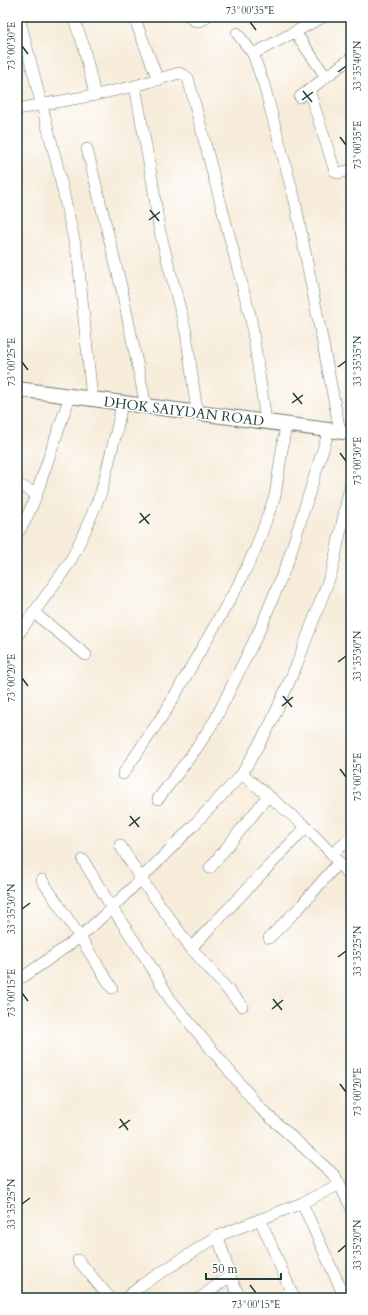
<svg xmlns="http://www.w3.org/2000/svg" width="368" height="1315" font-family="Cardo,serif">
<style>
.lines{fill:none;stroke-linecap:round;stroke-linejoin:round}
.minor-casing{stroke:#6b7a6e;stroke-width:12}
.major-casing{stroke:#6b7a6e;stroke-width:16}
.minor{stroke:#fff;stroke-width:11}
.major{stroke:#fff;stroke-width:14}
.ticks{fill:none;stroke:#1f3d34;stroke-width:1.5}
.labels{text-anchor:middle;stroke-width:3;stroke-linejoin:round;paint-order:stroke}
.street-label{font-size:14px;fill:#1f3d34;stroke:#fff}
.neatline{fill:none;stroke:#1f3d34;stroke-width:1.5}
.ticks-label{font-size:10px;text-anchor:middle;fill:#1f3d34}
</style>
<rect width="100%" height="100%" fill="#fff"/>
<filter id="ink" filterUnits="userSpaceOnUse"><feTurbulence type="fractalNoise" baseFrequency=".025" numOctaves="2"/><feDisplacementMap in="SourceGraphic" scale="8" xChannelSelector="R" yChannelSelector="G"/><feConvolveMatrix kernelMatrix="1 2 1 2 8 2 1 2 1" color-interpolation-filters="sRGB"/></filter>
<filter id="wash" filterUnits="userSpaceOnUse"><feTurbulence type="fractalNoise" baseFrequency=".012" numOctaves="4" result="noise"/><feDisplacementMap in="SourceGraphic" scale="16" xChannelSelector="R" yChannelSelector="G"/><feGaussianBlur stdDeviation="0.9" result="paint"/><feColorMatrix in="noise" values="0 0 0 0 0 0 0 0 0 0 0 0 0 0 0 0 0 1.4 0 .05"/><feComposite in="paint" operator="in"/></filter>
<g filter="url(#wash)">
<rect width="100%" height="100%" fill="#f7ecda"/>
</g>
<g filter="url(#ink)">
<g class="lines">
<g class="minor-casing">
<g id="minor">
<path d="M 19,17 L 57,164 L 78,258 L 92,399"/>
<path d="M 73,17 L 83,44 L 95,95"/>
<path d="M 134,17 L 158,80"/>
<path d="M 191,17 L 193,20 C 199,22 202,21 206,17"/>
<path d="M 295,32 L 326,77"/>
<path d="M 237,33 L 253,54 L 264,85 L 295,201 L 340,431"/>
<path d="M 253,54 L 323,17"/>
<path d="M 135,86 L 153,185 L 159,228 L 186,332 L 197,412"/>
<path d="M 309,90 L 335,171 L 338,173 L 351,170"/>
<path d="M 300,97 L 351,58"/>
<path d="M 17,109 L 95,95 L 135,86 L 179,73 L 184,75 L 188,78 L 251,319 L 266,421"/>
<path d="M 87,149 L 121,286 L 146,406"/>
<path d="M 17,484 L 37,494"/>
<path d="M 17,534 L 25,521 L 34,501 L 70,396"/>
<path d="M 33,612 L 86,655"/>
<path d="M 17,636 L 70,562 L 84,533 L 101,493 L 117,429 L 122,403"/>
<path d="M 123,774 L 167,709 L 237,587 L 256,548 L 275,496 L 286,424"/>
<path d="M 242,774 L 306,827 L 332,854 L 351,878"/>
<path d="M 158,799 L 196,749 L 215,720 L 261,627 L 288,561 L 329,430"/>
<path d="M 120,845 L 141,879 L 191,948 L 242,1006"/>
<path d="M 332,854 L 351,838"/>
<path d="M 83,860 L 112,908 L 149,963 L 170,999 L 260,1108 L 335,1176 L 351,1207"/>
<path d="M 210,868 L 268,796"/>
<path d="M 42,880 L 80,937 L 112,988"/>
<path d="M 269,938 L 300,907 L 339,862"/>
<path d="M 191,948 L 306,827"/>
<path d="M 23,977 L 80,937 L 112,908 L 191,828 L 242,774 L 271,723 L 297,664 L 332,571 L 351,482"/>
<path d="M 302,1203 L 345,1298"/>
<path d="M 260,1219 L 294,1298"/>
<path d="M 218,1236 L 230,1276 L 240,1298"/>
<path d="M 78,1260 L 110,1298"/>
<path d="M 126,1298 L 143,1284 L 218,1236 L 302,1203 L 340,1184"/>
<path d="M 200,1298 L 230,1276"/>
</g>
</g>
<g class="major-casing">
<path id="major" d="M 17,389 L 351,433"/>
</g>
<use href="#minor" class="minor"/>
<use href="#major" class="major"/>
</g>
</g>
<path class="ticks" d="M 250,22 L 256,30M 22,46 L 28,54M 338,72 L 346,66M 303,91 L 312,102M 302,100 L 313,92M 340,137 L 346,145M 150,210 L 159,221M 149,220 L 160,212M 22,362 L 28,370M 338,367 L 346,361M 293,393 L 302,404M 292,403 L 303,395M 340,453 L 346,461M 140,513 L 149,524M 139,523 L 150,514M 338,662 L 346,656M 22,678 L 28,686M 283,696 L 292,707M 282,706 L 293,697M 340,769 L 346,777M 130,816 L 139,827M 129,826 L 140,817M 22,909 L 30,903M 338,957 L 346,951M 22,993 L 28,1001M 273,999 L 282,1010M 272,1009 L 283,1000M 340,1084 L 346,1092M 120,1119 L 128,1130M 119,1128 L 130,1120M 22,1204 L 30,1198M 338,1252 L 346,1245M 250,1285 L 256,1293"/>
<g class="labels">
<g class="street-label">
<text transform="translate(184 411) rotate(7)" y="5">DHOK SAIYDAN ROAD</text>
</g>
</g>
<rect width="368" height="1315" fill="none" stroke="#fff" stroke-width="44"/>
<path d="M206 1273v6h75v-6" fill="none" stroke="#1f3d34" stroke-width="2"/>
<text x="212" y="1273" font-size="12" fill="#1f3d34" stroke="#ffffff" stroke-width="3" paint-order="stroke">50 m</text>
<rect x="22" y="22" width="324" height="1271" class="neatline"/>
<g class="ticks-label">
<text x="250" y="14">73°00'35"E</text>
<text transform="translate(11 46) rotate(-90)" y="4">73°00'30"E</text>
<text transform="translate(357 66) rotate(-90)" y="4">33°35'40"N</text>
<text transform="translate(357 145) rotate(-90)" y="4">73°00'35"E</text>
<text transform="translate(357 361) rotate(-90)" y="4">33°35'35"N</text>
<text transform="translate(11 362) rotate(-90)" y="4">73°00'25"E</text>
<text transform="translate(357 461) rotate(-90)" y="4">73°00'30"E</text>
<text transform="translate(357 656) rotate(-90)" y="4">33°35'30"N</text>
<text transform="translate(11 678) rotate(-90)" y="4">73°00'20"E</text>
<text transform="translate(357 777) rotate(-90)" y="4">73°00'25"E</text>
<text transform="translate(11 909) rotate(-90)" y="4">33°35'30"N</text>
<text transform="translate(357 951) rotate(-90)" y="4">33°35'25"N</text>
<text transform="translate(11 993) rotate(-90)" y="4">73°00'15"E</text>
<text transform="translate(357 1092) rotate(-90)" y="4">73°00'20"E</text>
<text transform="translate(11 1204) rotate(-90)" y="4">33°35'25"N</text>
<text transform="translate(357 1245) rotate(-90)" y="4">33°35'20"N</text>
<text x="256" y="1308">73°00'15"E</text>
</g>
</svg>
